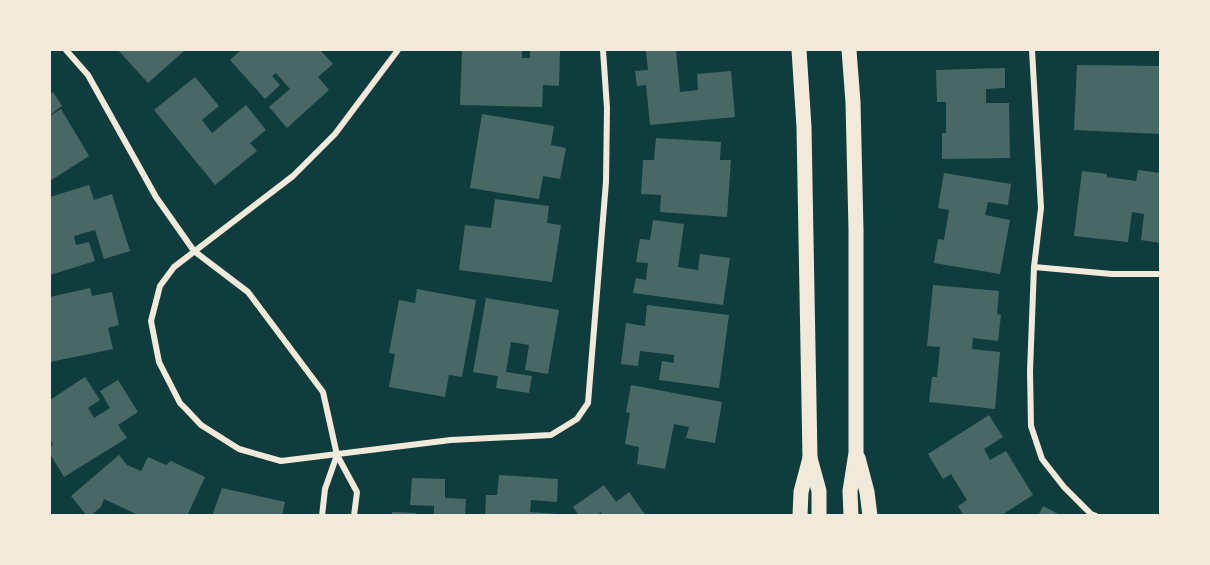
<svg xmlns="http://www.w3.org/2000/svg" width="1210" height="565" font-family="'Nunito Sans',sans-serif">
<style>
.building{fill:#486865}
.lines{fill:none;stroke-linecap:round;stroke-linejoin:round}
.minor{stroke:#f1e9da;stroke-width:6}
.primary{stroke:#f1e9da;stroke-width:15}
</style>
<rect width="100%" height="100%" fill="#0f3d3e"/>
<g class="building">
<path d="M 118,50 L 185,50 L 148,83 Z"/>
<path d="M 241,50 L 320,50 L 333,64 L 318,77 L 329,90 L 287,128 L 269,107 L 290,89 L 276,73 L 272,76 L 280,85 L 265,99 L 230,60 Z"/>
<path d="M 462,50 L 522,50 L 522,58 L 530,58 L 530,50 L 560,50 L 559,86 L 543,85 L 542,107 L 460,105 Z"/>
<path d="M 676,50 L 680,92 L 698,90 L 697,74 L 731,71 L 735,117 L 650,125 L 646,85 L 637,86 L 635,71 L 648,70 L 646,51 Z"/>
<path d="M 1077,65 L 1160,66 L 1160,134 L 1074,130 Z"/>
<path d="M 1005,68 L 1005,88 L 986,89 L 986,103 L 1009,103 L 1010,158 L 942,159 L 942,133 L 946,133 L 946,102 L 937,102 L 936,70 Z"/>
<path d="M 195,77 L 219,106 L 202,120 L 212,133 L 246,105 L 266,130 L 250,143 L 257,151 L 215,185 L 154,110 Z"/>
<path d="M 53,92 L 62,106 L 50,115 L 50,94 Z"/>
<path d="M 61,109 L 89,156 L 50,181 L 50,116 Z"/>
<path d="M 482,114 L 554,126 L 551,145 L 566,148 L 560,179 L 543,176 L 539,199 L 470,188 Z"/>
<path d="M 656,138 L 721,142 L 720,160 L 731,160 L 727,217 L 660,212 L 661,195 L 641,194 L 643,160 L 654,160 Z"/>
<path d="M 1138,170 L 1160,173 L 1160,243 L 1141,240 L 1144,214 L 1132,212 L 1128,242 L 1074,236 L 1082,171 L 1107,174 L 1107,177 L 1136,181 Z"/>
<path d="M 944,173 L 1011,184 L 1008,205 L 988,202 L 985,215 L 1010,220 L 1000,274 L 934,263 L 938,239 L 944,240 L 949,210 L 938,208 Z"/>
<path d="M 89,185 L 94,200 L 112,194 L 130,251 L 104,259 L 95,230 L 74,236 L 76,245 L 89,242 L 95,261 L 50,275 L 50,197 Z"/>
<path d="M 495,199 L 549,206 L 547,223 L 561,225 L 552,282 L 459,270 L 465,225 L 491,228 Z"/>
<path d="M 653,220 L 684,224 L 678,267 L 698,270 L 700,254 L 730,258 L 723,305 L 633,293 L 636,278 L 646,280 L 648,263 L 636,262 L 640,239 L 650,240 Z"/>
<path d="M 933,285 L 999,291 L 997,314 L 1001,315 L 998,341 L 973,338 L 972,349 L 1000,352 L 995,409 L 929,402 L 932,377 L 937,377 L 940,347 L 927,346 Z"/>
<path d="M 90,288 L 92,296 L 112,292 L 119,325 L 108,328 L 113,349 L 50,362 L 50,297 Z"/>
<path d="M 417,289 L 476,300 L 462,377 L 449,375 L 445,397 L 389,387 L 395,354 L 389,353 L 399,300 L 415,303 Z"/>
<path d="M 486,298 L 559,310 L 548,374 L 525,370 L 529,345 L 511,342 L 506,372 L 532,376 L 529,393 L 496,388 L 498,376 L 473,372 Z"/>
<path d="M 647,305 L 729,315 L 719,388 L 659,380 L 662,361 L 674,363 L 674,355 L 640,351 L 638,366 L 621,364 L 626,323 L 645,326 Z"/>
<path d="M 85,377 L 100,400 L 88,408 L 94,418 L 110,408 L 100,391 L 118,380 L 138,412 L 118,425 L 127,438 L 64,477 L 50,454 L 50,447 L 53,445 L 50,439 L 50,400 Z"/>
<path d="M 631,385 L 722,402 L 715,443 L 686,438 L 689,427 L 674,424 L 665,469 L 637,464 L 639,447 L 625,444 L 630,413 L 626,412 Z"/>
<path d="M 989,415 L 1003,437 L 984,449 L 990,460 L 1006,451 L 1033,495 L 1000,516 L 964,516 L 958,506 L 967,500 L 951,474 L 943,479 L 928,454 Z"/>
<path d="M 119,455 L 127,465 L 141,471 L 148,457 L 166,465 L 171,461 L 205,477 L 187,516 L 136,516 L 136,514 L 104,499 L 101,507 L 90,516 L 87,516 L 71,496 Z"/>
<path d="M 499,475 L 558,479 L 557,502 L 531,500 L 530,512 L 557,514 L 557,516 L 485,516 L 486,495 L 497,495 Z"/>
<path d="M 412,478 L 445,479 L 445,498 L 466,499 L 465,516 L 434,516 L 434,506 L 410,505 Z"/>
<path d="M 604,485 L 616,502 L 629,492 L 646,516 L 603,516 L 601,512 L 596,516 L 579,516 L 573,507 Z"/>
<path d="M 222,488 L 285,502 L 282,516 L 212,516 Z"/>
<path d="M 1043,506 L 1062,516 L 1038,516 Z"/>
<path d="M 392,512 L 416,513 L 416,516 L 392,516 Z"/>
</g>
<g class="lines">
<g class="minor">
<path d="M 66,50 L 88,75 L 156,197 L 194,251 L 248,292 L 323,392 L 337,455 L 357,492 L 354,516"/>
<path d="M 398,50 L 335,134 L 293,176 L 174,267 L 160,286 L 151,321 L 159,362 L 180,403 L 186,409 L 201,425 L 239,449 L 281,461 L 451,440 L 551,435 L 577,419 L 588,403 L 606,182 L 607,108 L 603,50"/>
<path d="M 1032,50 L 1041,208 L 1034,267 L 1030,371 L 1031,426 L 1042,459 L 1064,487 L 1091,514 L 1096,516"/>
<path d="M 1034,267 L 1112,274 L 1160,274"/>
<path d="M 322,516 L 325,489 L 337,455"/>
</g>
<g class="primary">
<path d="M 799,50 L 804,127 L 810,458 L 819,491 L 819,516"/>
<path d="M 849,50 L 853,102 L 856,230 L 856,453 L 850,491 L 851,516"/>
<path d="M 858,458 L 867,492 L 870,516"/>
<path d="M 800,516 L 801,492 L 810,458"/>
</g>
</g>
<rect width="1210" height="565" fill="none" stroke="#f1e9da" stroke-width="102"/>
</svg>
